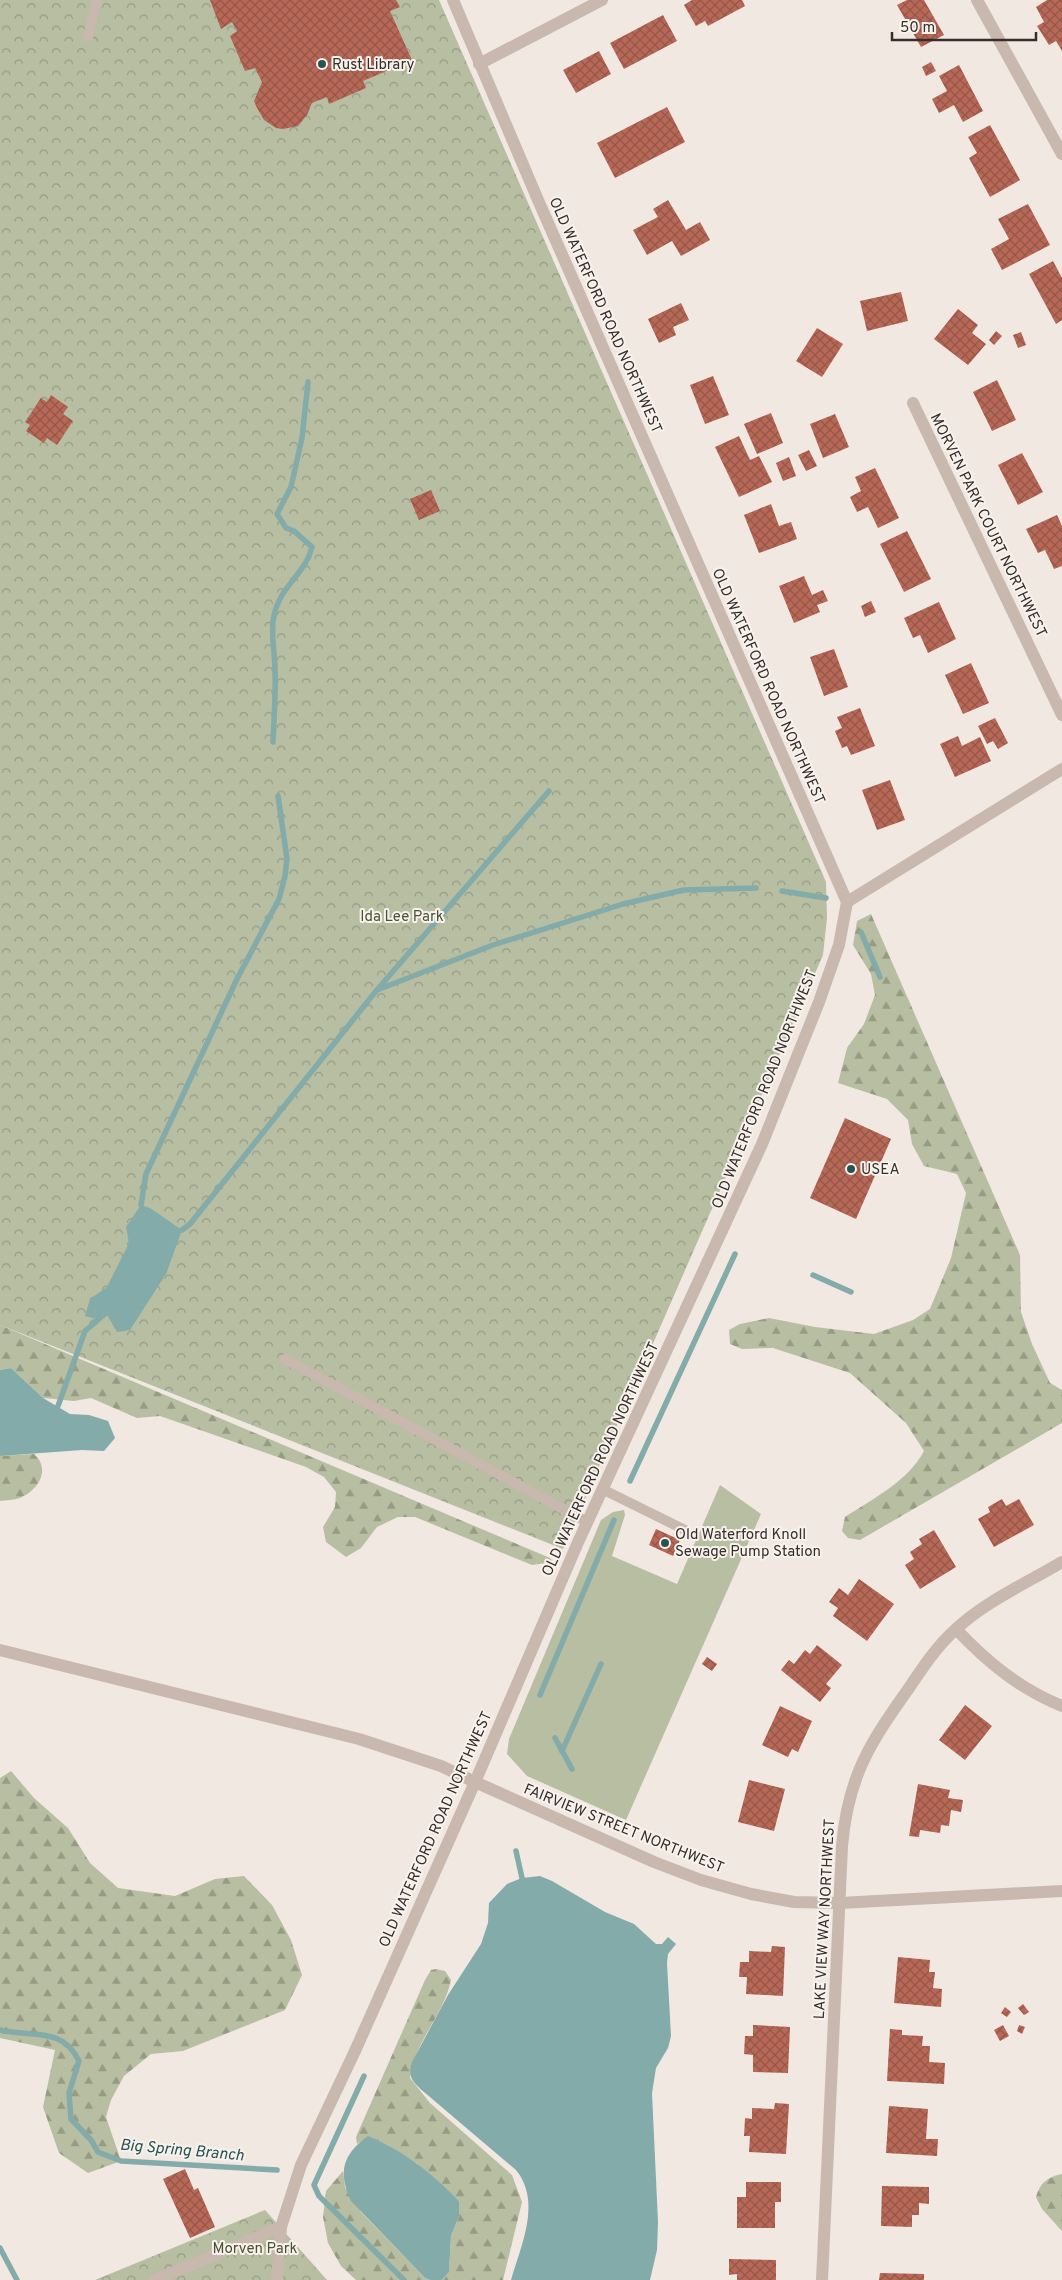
<svg xmlns="http://www.w3.org/2000/svg" width="1062" height="2280" font-family="Overpass,sans-serif">
<style>
.grass{fill:#b7bea2}
.forest{fill:url(#forest-firs)}
.park{fill:url(#park-crowns)}
.water{fill:#83abaa}
.lines{fill:none;stroke-linecap:round;stroke-linejoin:round}
.stream{stroke:#83abaa;stroke-width:5.5}
.building{fill:url(#building-cross-hatch)}
.service{stroke:#c8b8ae;stroke-width:10}
.minor{stroke:#c8b8ae;stroke-width:12}
.tertiary{stroke:#c8b8ae;stroke-width:12}
.poi-dot{fill:#255454;stroke:#f8f2ed;stroke-width:2}
.labels{text-anchor:middle;stroke-width:4;stroke-linejoin:round;paint-order:stroke}
.poi-label{font-size:15px;fill:#372e2b;stroke:#f8f2ed;text-anchor:start}
.street-label{font-size:15px;fill:#372e2b;stroke:#f8f2ed}
.park-label{font-size:15px;fill:#495232;stroke:#f8f2ed}
.water-label{font-size:16px;font-style:italic;fill:#255454;stroke:#f8f2ed}
</style>
<defs>
<pattern id="forest-firs" width="22" height="20" patternUnits="userSpaceOnUse" patternTransform="scale(1.25)"><rect width="22" height="20" fill="#b7bea2"/><path d="M5 1l3.5 6h-7zM16 11l3.5 6h-7z" fill="#969b84"/></pattern>
<pattern id="park-crowns" width="20" height="18" patternUnits="userSpaceOnUse" patternTransform="scale(1.25)"><rect width="20" height="18" fill="#b7bea2"/><path d="M2 6a3 3 0 1 1 6 0M12 15a3 3 0 1 1 6 0" fill="none" stroke="#969b84"/></pattern>
<pattern id="building-cross-hatch" width="8" height="8" patternUnits="userSpaceOnUse" patternTransform="scale(1.25)"><rect width="8" height="8" fill="#b86857"/><path d="M0 0l8 8M0 8l8-8" fill="none" stroke="#965648"/></pattern>
</defs>
<rect width="100%" height="100%" fill="#f1e8e1"/>
<path class="grass" d="M 720,1485 L 761,1514 L 626,1820 L 527,1776 L 507,1754 L 509,1739 L 601,1520 L 613,1512 L 624,1510 L 625,1515 L 612,1556 L 677,1584 Z"/>
<g class="forest">
<path d="M 871,914 L 1020,1255 L 1021,1312 L 1032,1344 L 1050,1383 L 1062,1390 L 1062,1423 L 860,1540 L 848,1538 L 842,1531 L 845,1517 C 873,1499 908,1481 924,1451 L 906,1423 L 850,1373 L 773,1348 L 742,1349 L 730,1344 L 729,1330 L 740,1324 L 769,1318 L 815,1327 L 874,1334 L 913,1320 L 930,1309 L 951,1258 L 966,1193 L 957,1174 L 924,1166 L 912,1144 L 908,1120 L 887,1099 L 838,1083 L 847,1048 L 864,1024 L 875,995 L 871,974 L 853,945 L 857,921 Z"/>
<path d="M 0,1325 L 550,1558 L 553,1562 L 532,1565 L 415,1517 L 398,1517 L 377,1527 L 361,1548 L 346,1557 L 326,1542 L 323,1527 L 335,1507 L 336,1492 L 324,1477 L 306,1467 L 160,1416 L 137,1418 L 91,1398 L 74,1401 L 43,1398 L 11,1368 L 0,1370 Z"/>
<path d="M 34,1454 C 51,1469 39,1490 20,1498 C 14,1500 6,1500 0,1501 L 0,1456 Z"/>
<path d="M 11,1771 L 34,1798 L 68,1828 L 90,1863 L 118,1888 L 175,1896 L 215,1879 L 244,1876 L 272,1905 L 291,1940 L 302,1975 L 285,2010 L 183,2051 L 151,2054 L 124,2076 L 111,2100 L 106,2117 L 121,2161 L 88,2173 L 59,2153 L 43,2107 L 55,2050 L 0,2038 L 0,1778 Z"/>
<path d="M 436,1969 L 445,1971 L 451,1980 C 444,2015 414,2042 410,2078 L 430,2103 L 512,2175 L 522,2202 L 503,2280 L 442,2280 L 449,2272 L 451,2236 L 459,2216 L 459,2201 C 434,2174 402,2150 368,2137 L 357,2144 L 356,2137 L 425,1980 L 431,1970 Z"/>
<path d="M 343,2171 L 345,2187 L 361,2212 L 425,2278 L 430,2280 L 356,2280 L 341,2266 L 328,2243 L 323,2217 L 326,2191 Z"/>
<path d="M 1062,2174 L 1062,2231 L 1042,2209 L 1036,2197 C 1040,2183 1047,2177 1062,2174 Z"/>
</g>
<g class="park">
<path d="M 0,0 L 439,0 L 826,882 L 827,918 L 823,955 L 563,1549 L 0,1325 Z"/>
<path d="M 265,2210 L 327,2280 L 95,2280 Z"/>
</g>
<g class="water">
<path d="M 141,1205 L 150,1208 L 182,1230 L 166,1274 L 130,1330 L 117,1332 L 106,1313 L 100,1320 L 85,1316 L 90,1299 L 107,1287 L 129,1243 L 126,1227 Z"/>
<path d="M 11,1368 L 43,1398 L 70,1414 L 89,1415 L 108,1421 L 115,1438 L 104,1451 L 82,1450 L 0,1456 L 0,1370 Z"/>
<path d="M 540,1876 L 552,1881 L 605,1912 L 634,1924 L 656,1944 L 662,1944 L 668,1937 L 676,1944 L 668,1954 L 667,1963 L 671,2036 L 668,2048 L 656,2068 L 652,2093 L 658,2222 L 657,2250 L 650,2280 L 511,2280 C 521,2245 542,2202 516,2170 L 424,2092 C 413,2082 407,2077 412,2062 L 448,1995 L 481,1944 L 488,1923 L 489,1903 L 507,1884 L 522,1878 Z"/>
<path d="M 368,2136 C 402,2150 434,2174 459,2201 L 459,2216 L 451,2236 L 449,2272 L 442,2280 L 430,2280 L 425,2278 L 351,2201 C 338,2172 342,2155 368,2136 Z"/>
</g>
<g class="lines">
<g class="stream">
<path d="M 273,742 C 274,718 276,693 275,669 C 275,652 270,633 274,616 C 280,585 306,574 312,547 L 294,531 L 286,528 L 277,514 L 291,487 L 302,438 L 308,382"/>
<path d="M 782,891 L 826,898"/>
<path d="M 861,932 L 880,977"/>
<path d="M 377,990 L 493,945 L 623,904 L 684,890 L 756,888"/>
<path d="M 141,1205 L 146,1174 L 236,981 L 279,899 L 285,876 L 287,859 L 278,796"/>
<path d="M 182,1230 L 190,1224 L 376,991 L 549,791"/>
<path d="M 813,1275 L 851,1292"/>
<path d="M 58,1406 L 85,1331 L 106,1313"/>
<path d="M 630,1481 L 735,1254"/>
<path d="M 540,1695 L 614,1520"/>
<path d="M 555,1738 L 572,1769"/>
<path d="M 562,1751 L 601,1664"/>
<path d="M 516,1851 L 522,1878"/>
<path d="M 0,2030 C 32,2038 62,2026 79,2061 L 69,2093 L 71,2119 L 91,2140 L 98,2152 L 121,2161 L 277,2170"/>
<path d="M 364,2076 L 314,2185 L 319,2196 L 404,2280"/>
<path d="M 0,2248 L 17,2280"/>
</g>
</g>
<g class="building">
<path d="M 210,0 L 396,0 L 400,7 L 390,11 L 412,60 L 363,81 L 366,88 L 329,104 L 327,97 L 312,103 L 307,115 L 298,126 L 283,129 L 276,128 L 264,120 L 257,108 L 254,101 L 262,82 L 255,68 L 245,71 L 230,36 L 237,31 L 232,22 L 221,29 Z"/>
<path d="M 692,0 L 742,0 L 745,6 L 708,26 L 705,21 L 696,26 L 684,5 Z"/>
<path d="M 907,0 L 924,0 L 944,35 L 921,47 L 897,5 Z"/>
<path d="M 1047,0 L 1062,0 L 1062,51 L 1056,41 L 1049,45 L 1037,26 L 1044,22 L 1036,7 Z"/>
<path d="M 663,15 L 677,41 L 624,69 L 610,43 Z"/>
<path d="M 599,51 L 611,74 L 576,93 L 563,70 Z"/>
<path d="M 931,62 L 936,71 L 926,76 L 922,67 Z"/>
<path d="M 959,65 L 983,111 L 963,122 L 954,105 L 939,113 L 932,99 L 947,91 L 939,76 Z"/>
<path d="M 667,107 L 685,142 L 615,178 L 597,143 Z"/>
<path d="M 990,125 L 1020,180 L 990,197 L 969,158 L 977,153 L 968,137 Z"/>
<path d="M 668,200 L 686,230 L 700,222 L 710,240 L 681,256 L 672,241 L 647,255 L 633,230 L 658,217 L 653,209 Z"/>
<path d="M 1028,204 L 1050,245 L 1002,270 L 991,249 L 1009,239 L 998,219 Z"/>
<path d="M 1053,261 L 1062,278 L 1062,320 L 1056,324 L 1029,274 Z"/>
<path d="M 901,292 L 908,321 L 867,331 L 860,301 Z"/>
<path d="M 681,303 L 689,320 L 673,327 L 676,335 L 659,343 L 648,319 Z"/>
<path d="M 958,309 L 978,325 L 972,333 L 986,344 L 968,365 L 934,339 Z"/>
<path d="M 817,328 L 843,344 L 822,377 L 796,361 Z"/>
<path d="M 996,331 L 1002,336 L 994,345 L 989,340 Z"/>
<path d="M 1021,332 L 1026,345 L 1018,348 L 1013,335 Z"/>
<path d="M 713,376 L 729,415 L 705,424 L 690,385 Z"/>
<path d="M 997,380 L 1016,420 L 992,431 L 973,392 Z"/>
<path d="M 51,395 L 68,407 L 63,414 L 73,421 L 57,445 L 47,438 L 44,443 L 26,431 L 30,425 L 25,422 L 41,398 L 47,402 Z"/>
<path d="M 771,413 L 783,443 L 757,454 L 744,424 Z"/>
<path d="M 835,414 L 849,447 L 823,458 L 810,424 Z"/>
<path d="M 739,436 L 750,460 L 759,456 L 772,482 L 739,497 L 715,447 Z"/>
<path d="M 809,450 L 817,466 L 806,471 L 798,455 Z"/>
<path d="M 1022,453 L 1043,492 L 1018,505 L 998,465 Z"/>
<path d="M 789,457 L 796,476 L 783,481 L 776,463 Z"/>
<path d="M 875,468 L 899,518 L 878,528 L 868,507 L 857,512 L 850,497 L 861,491 L 855,477 Z"/>
<path d="M 431,490 L 440,511 L 419,520 L 410,499 Z"/>
<path d="M 771,504 L 779,526 L 791,522 L 797,539 L 759,553 L 744,515 Z"/>
<path d="M 1057,515 L 1062,526 L 1062,566 L 1054,569 L 1045,550 L 1038,553 L 1026,529 Z"/>
<path d="M 907,531 L 931,579 L 904,592 L 880,544 Z"/>
<path d="M 804,576 L 812,595 L 823,590 L 828,601 L 817,605 L 820,612 L 794,623 L 779,586 Z"/>
<path d="M 871,601 L 876,612 L 865,617 L 861,606 Z"/>
<path d="M 939,602 L 956,639 L 928,653 L 920,635 L 913,638 L 904,618 Z"/>
<path d="M 834,649 L 848,687 L 824,696 L 810,657 Z"/>
<path d="M 971,663 L 989,703 L 963,714 L 945,675 Z"/>
<path d="M 860,708 L 875,746 L 851,755 L 847,746 L 842,748 L 835,731 L 842,728 L 837,717 Z"/>
<path d="M 995,718 L 1008,743 L 998,749 L 993,741 L 987,744 L 978,726 Z"/>
<path d="M 958,736 L 962,746 L 980,737 L 991,761 L 955,777 L 940,744 Z"/>
<path d="M 890,780 L 905,820 L 877,830 L 862,790 Z"/>
<path d="M 845,1118 L 891,1139 L 856,1219 L 810,1198 Z"/>
<path d="M 1002,1499 L 1006,1506 L 1019,1499 L 1034,1525 L 994,1547 L 978,1519 L 990,1512 L 988,1507 Z"/>
<path d="M 656,1529 L 680,1540 L 673,1556 L 649,1545 Z"/>
<path d="M 934,1530 L 956,1567 L 920,1589 L 905,1565 L 914,1559 L 910,1552 L 922,1544 L 919,1539 Z"/>
<path d="M 859,1579 L 894,1604 L 867,1641 L 833,1616 L 838,1608 L 829,1602 L 839,1588 L 848,1595 Z"/>
<path d="M 817,1645 L 842,1665 L 826,1684 L 831,1688 L 820,1702 L 781,1670 L 789,1660 L 794,1664 L 805,1650 L 810,1654 Z"/>
<path d="M 707,1657 L 717,1664 L 712,1671 L 702,1664 Z"/>
<path d="M 965,1705 L 992,1726 L 965,1760 L 939,1740 Z"/>
<path d="M 780,1706 L 812,1721 L 798,1752 L 792,1749 L 788,1757 L 762,1745 Z"/>
<path d="M 749,1780 L 785,1789 L 774,1831 L 738,1822 Z"/>
<path d="M 918,1784 L 950,1790 L 948,1798 L 963,1800 L 961,1812 L 951,1810 L 949,1826 L 941,1825 L 940,1833 L 920,1830 L 919,1837 L 909,1836 Z"/>
<path d="M 772,1946 L 785,1947 L 783,1996 L 746,1994 L 747,1977 L 739,1977 L 740,1962 L 749,1962 L 749,1951 L 771,1952 Z"/>
<path d="M 898,1957 L 930,1960 L 929,1972 L 935,1972 L 933,1988 L 942,1989 L 941,2007 L 894,2003 Z"/>
<path d="M 1023,2004 L 1029,2012 L 1024,2015 L 1018,2008 Z"/>
<path d="M 1005,2007 L 1011,2012 L 1007,2017 L 1001,2013 Z"/>
<path d="M 753,2025 L 790,2027 L 788,2073 L 753,2072 L 753,2055 L 744,2054 L 745,2036 L 753,2036 Z"/>
<path d="M 1003,2025 L 1009,2036 L 1000,2041 L 994,2030 Z"/>
<path d="M 1019,2025 L 1025,2027 L 1022,2034 L 1017,2031 Z"/>
<path d="M 890,2029 L 902,2030 L 902,2035 L 923,2036 L 922,2046 L 930,2046 L 929,2062 L 945,2063 L 944,2084 L 887,2081 Z"/>
<path d="M 775,2103 L 789,2104 L 786,2154 L 749,2152 L 750,2136 L 744,2136 L 745,2118 L 752,2119 L 752,2108 L 774,2109 Z"/>
<path d="M 889,2106 L 928,2109 L 926,2139 L 938,2139 L 937,2156 L 886,2153 Z"/>
<path d="M 185,2169 L 194,2190 L 198,2188 L 215,2227 L 190,2238 L 163,2179 Z"/>
<path d="M 746,2182 L 781,2182 L 781,2202 L 775,2202 L 775,2228 L 737,2228 L 737,2197 L 746,2197 Z"/>
<path d="M 882,2186 L 929,2187 L 929,2204 L 919,2203 L 919,2215 L 912,2215 L 912,2227 L 881,2226 Z"/>
<path d="M 729,2259 L 776,2260 L 776,2280 L 737,2280 L 737,2274 L 729,2275 Z"/>
<path d="M 880,2273 L 924,2274 L 924,2280 L 879,2280 Z"/>
</g>
<g class="lines">
<g class="service">
<path d="M 88,37 L 97,0"/>
<path d="M 285,1359 L 587,1522"/>
<path d="M 602,1489 L 685,1530"/>
</g>
<g class="minor">
<path d="M 977,0 L 1062,154"/>
<path d="M 479,64 L 602,0"/>
<path d="M 913,403 L 1062,715"/>
<path d="M 956,1629 C 987,1662 1020,1689 1062,1706"/>
<path d="M 0,1650 L 359,1739 L 441,1766 L 475,1782 L 355,2051 L 301,2165 L 281,2227 L 277,2280"/>
<path d="M 155,2280 L 281,2227"/>
<path d="M 822,2280 L 842,1846 C 848,1776 870,1743 909,1688 C 923,1667 937,1646 956,1629 C 986,1601 1027,1583 1062,1562"/>
</g>
<g class="tertiary">
<path d="M 453,0 L 538,200 L 847,902 L 839,945 L 819,1002 L 762,1144 L 579,1540 L 475,1782 L 654,1862 L 701,1880 L 751,1894 L 794,1902 L 840,1903 L 1062,1891"/>
<path d="M 847,902 L 1062,769"/>
</g>
</g>
<g class="poi-dot">
<circle cx="322" cy="64" r="5"/>
<circle cx="851" cy="1169" r="5"/>
<circle cx="665" cy="1543" r="5"/>
</g>
<g class="labels">
<g class="poi-label">
<text x="332" y="69">Rust Library</text>
<text x="861" y="1174">USEA</text>
<text x="675" y="1539">Old Waterford Knoll<tspan x="675" dy="17">Sewage Pump Station</tspan></text>
</g>
<g class="street-label">
<text transform="translate(606 315) rotate(66)" y="5">OLD WATERFORD ROAD NORTHWEST</text>
<text transform="translate(989 525) rotate(64)" y="5">MORVEN PARK COURT NORTHWEST</text>
<text transform="translate(769 686) rotate(66)" y="5">OLD WATERFORD ROAD NORTHWEST</text>
<text transform="translate(764 1089) rotate(-68)" y="5">OLD WATERFORD ROAD NORTHWEST</text>
<text transform="translate(600 1459) rotate(-65)" y="5">OLD WATERFORD ROAD NORTHWEST</text>
<text transform="translate(624 1828) rotate(22)" y="5">FAIRVIEW STREET NORTHWEST</text>
<text transform="translate(435 1829) rotate(-66)" y="5">OLD WATERFORD ROAD NORTHWEST</text>
<text transform="translate(824 1919) rotate(-87)" y="5">LAKE VIEW WAY NORTHWEST</text>
</g>
<g class="park-label">
<text x="402" y="921">Ida Lee Park</text>
<text x="255" y="2253">Morven Park</text>
</g>
<g class="water-label">
<text transform="translate(182 2149) rotate(5)" y="6">Big Spring Branch</text>
</g>
</g>
<path d="M892 32v8h144v-8" fill="none" stroke="#372e2b" stroke-width="2.5"/>
<text x="900" y="32" font-size="15" fill="#372e2b" stroke="#f8f2ed" stroke-width="4" paint-order="stroke">50 m</text>
</svg>
